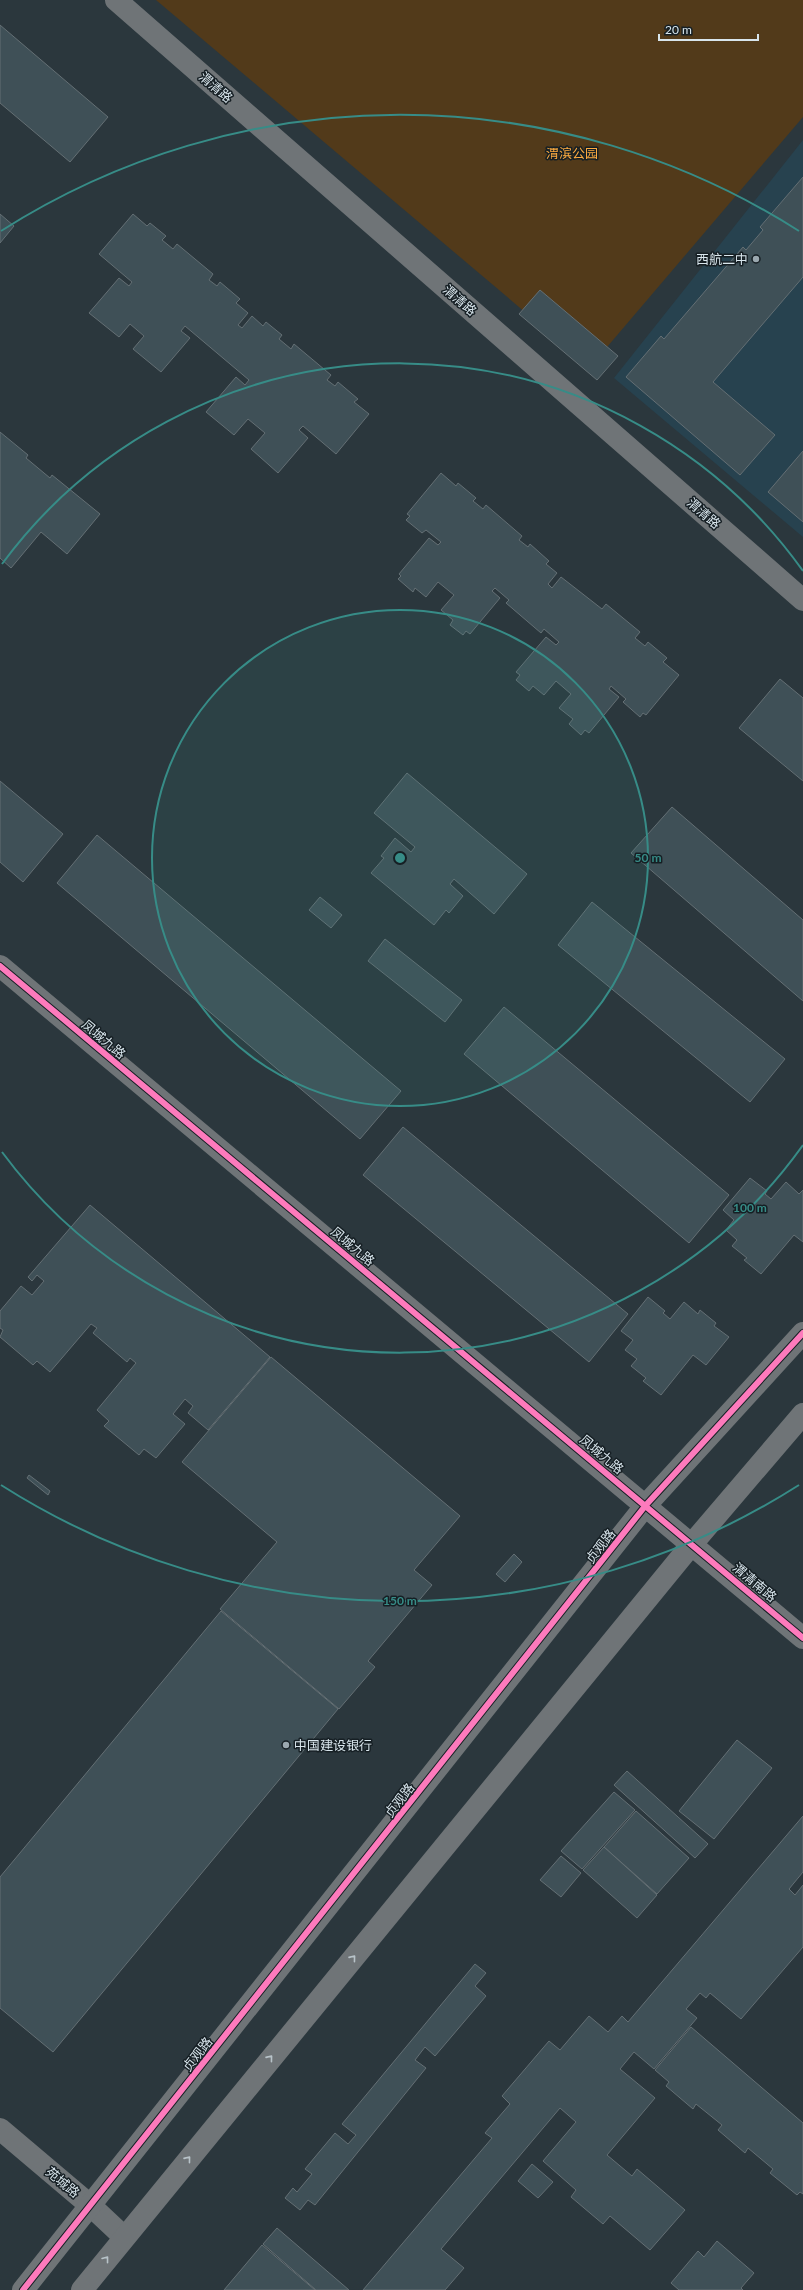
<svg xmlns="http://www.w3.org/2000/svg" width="803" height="2290" font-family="Lato,'Noto Sans SC',sans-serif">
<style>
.built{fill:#27424f}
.green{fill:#523a1a}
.building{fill:#3f5057;stroke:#646f74}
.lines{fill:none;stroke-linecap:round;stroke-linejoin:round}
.tertiary{stroke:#6f7477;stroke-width:22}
.cycleway-casing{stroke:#161f24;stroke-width:8}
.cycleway{stroke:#fd7abc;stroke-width:6}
.oneway{stroke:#b8c3c9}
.ring{fill:none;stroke:#378c87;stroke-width:2}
.poi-dot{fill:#9ba8af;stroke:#161f24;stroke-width:1.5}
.labels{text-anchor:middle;stroke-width:3;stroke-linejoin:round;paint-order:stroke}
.street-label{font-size:13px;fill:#d8e5ec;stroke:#161f24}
.park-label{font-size:13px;fill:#feac40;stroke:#161f24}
.poi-label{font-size:13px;fill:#d8e5ec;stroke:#161f24;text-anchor:end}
.centre{fill:#378c87;stroke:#161f24;stroke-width:2}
.ring-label{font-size:12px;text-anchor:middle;font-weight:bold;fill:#378c87;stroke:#161f24;stroke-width:3;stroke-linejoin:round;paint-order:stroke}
</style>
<rect width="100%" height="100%" fill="#2b373d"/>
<path class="built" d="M 803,140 L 803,537 L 614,378 Z"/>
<path class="green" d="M 156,0 L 803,0 L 803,117 L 590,367 Z"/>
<g class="building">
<path d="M 0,25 L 108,117 L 70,162 L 0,103 Z"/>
<path d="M 803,177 L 803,277 L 713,382 L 775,435 L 740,475 L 626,377 L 661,336 L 664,339 L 743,247 L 746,250 L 763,230 L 760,227 Z"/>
<path d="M 0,214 L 14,226 L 0,243 Z"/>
<path d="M 133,214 L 147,226 L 150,223 L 166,236 L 162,240 L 173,249 L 177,244 L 213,274 L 209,280 L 217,286 L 220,282 L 240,299 L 236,303 L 248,313 L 238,325 L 242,328 L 252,316 L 263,326 L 266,322 L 282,335 L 279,339 L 291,349 L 294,344 L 331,375 L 327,380 L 335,386 L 338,382 L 358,399 L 354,402 L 369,414 L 336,454 L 303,426 L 299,430 L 308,438 L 278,473 L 251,449 L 265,433 L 248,419 L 234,435 L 206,412 L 236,377 L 245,385 L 249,380 L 185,326 L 181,331 L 190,338 L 161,372 L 133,349 L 144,336 L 130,324 L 119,337 L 89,313 L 119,278 L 129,286 L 132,282 L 99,254 Z"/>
<path d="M 540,290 L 618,356 L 597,380 L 519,314 Z"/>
<path d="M 0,432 L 28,455 L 26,458 L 50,478 L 52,475 L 100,514 L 67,554 L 41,532 L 11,568 L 0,558 Z"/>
<path d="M 803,451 L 803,522 L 768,492 Z"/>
<path d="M 441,473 L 456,486 L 458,483 L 476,498 L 473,501 L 483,509 L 486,505 L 522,536 L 519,540 L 528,547 L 530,544 L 549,561 L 546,564 L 557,573 L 548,584 L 552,588 L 561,577 L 602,609 L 606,604 L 640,632 L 635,638 L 645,646 L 648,642 L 667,658 L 663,662 L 679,675 L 646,715 L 643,713 L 640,717 L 623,702 L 626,699 L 611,686 L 609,689 L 619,697 L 589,733 L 585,730 L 581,735 L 569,724 L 573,719 L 559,708 L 571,694 L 556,681 L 544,695 L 533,686 L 529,691 L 516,680 L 520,675 L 516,672 L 546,637 L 556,645 L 559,642 L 544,629 L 541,633 L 506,603 L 509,600 L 495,588 L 492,591 L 500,598 L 470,634 L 466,631 L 463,635 L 450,625 L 453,620 L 441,610 L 454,595 L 438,582 L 426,597 L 415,588 L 413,592 L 398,579 L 401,576 L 399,574 L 429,538 L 438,545 L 441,542 L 426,530 L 422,533 L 406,520 L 410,516 L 407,514 Z"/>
<path d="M 780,679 L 803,698 L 803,781 L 739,728 Z"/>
<path d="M 407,773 L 527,874 L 494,914 L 454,879 L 450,884 L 463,896 L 449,913 L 446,910 L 434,925 L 371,873 L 384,858 L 381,856 L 395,838 L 411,852 L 415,847 L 374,813 Z"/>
<path d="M 0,781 L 63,834 L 23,882 L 0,862 Z"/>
<path d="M 672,807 L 803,920 L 803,1001 L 631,853 Z"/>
<path d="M 97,835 L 401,1091 L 360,1139 L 57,883 Z"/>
<path d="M 320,897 L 342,915 L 331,928 L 309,910 Z"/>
<path d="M 592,902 L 785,1059 L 750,1102 L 558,945 Z"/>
<path d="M 385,939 L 462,1000 L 445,1022 L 368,961 Z"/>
<path d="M 504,1007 L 729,1195 L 689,1243 L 464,1054 Z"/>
<path d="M 403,1127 L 628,1314 L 589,1362 L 363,1175 Z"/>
<path d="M 750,1178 L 767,1191 L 765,1194 L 771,1199 L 786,1182 L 799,1194 L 803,1190 L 803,1242 L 794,1235 L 761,1274 L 744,1260 L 747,1258 L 732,1246 L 737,1240 L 726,1230 L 734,1220 L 723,1210 Z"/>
<path d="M 90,1205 L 270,1357 L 208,1430 L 188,1413 L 193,1406 L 185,1399 L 173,1414 L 185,1424 L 156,1458 L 144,1449 L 139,1455 L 104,1426 L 109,1421 L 97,1410 L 136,1363 L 130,1358 L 127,1362 L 93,1333 L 97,1328 L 91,1324 L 50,1372 L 37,1361 L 33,1365 L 0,1337 L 3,1330 L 0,1328 L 0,1311 L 21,1286 L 32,1295 L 44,1281 L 37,1275 L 32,1281 L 28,1277 Z"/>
<path d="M 648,1297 L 665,1311 L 663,1313 L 670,1319 L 684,1302 L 698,1314 L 700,1310 L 716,1323 L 714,1326 L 729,1337 L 706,1365 L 693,1355 L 661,1395 L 643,1381 L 646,1378 L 631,1366 L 637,1359 L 625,1350 L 633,1340 L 621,1331 Z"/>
<path d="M 271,1357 L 460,1516 L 414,1570 L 432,1585 L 368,1661 L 375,1667 L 339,1709 L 220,1609 L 277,1542 L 182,1462 Z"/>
<path d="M 29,1475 L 50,1491 L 48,1495 L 27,1478 Z"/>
<path d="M 514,1554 L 522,1562 L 505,1582 L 496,1574 Z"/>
<path d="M 221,1611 L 338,1709 L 53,2052 L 0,2008 L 0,1877 Z"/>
<path d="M 737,1740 L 772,1768 L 714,1839 L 679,1811 Z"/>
<path d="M 627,1771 L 708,1844 L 695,1858 L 614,1785 Z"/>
<path d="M 614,1792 L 635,1810 L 582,1869 L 561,1851 Z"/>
<path d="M 636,1811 L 689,1858 L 657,1894 L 604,1847 Z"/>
<path d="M 803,1816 L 803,1872 L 789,1889 L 795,1895 L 803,1885 L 803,1947 L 741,2019 L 710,1993 L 706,1998 L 700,1993 L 686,2009 L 697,2018 L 654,2069 L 634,2052 L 620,2069 L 655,2098 L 607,2155 L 632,2176 L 637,2169 L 685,2210 L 650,2250 L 610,2216 L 603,2224 L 571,2197 L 576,2190 L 543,2161 L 576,2122 L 560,2108 L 441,2249 L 464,2268 L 445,2290 L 363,2290 L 492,2138 L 485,2133 L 510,2104 L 502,2096 L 549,2041 L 560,2050 L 589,2016 L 608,2032 L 622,2016 L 628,2022 Z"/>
<path d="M 604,1847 L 657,1895 L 637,1918 L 583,1870 Z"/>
<path d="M 561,1856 L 581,1873 L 561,1897 L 540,1880 Z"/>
<path d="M 475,1964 L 486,1973 L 475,1986 L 486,1996 L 435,2056 L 425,2047 L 415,2060 L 426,2068 L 315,2205 L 308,2200 L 300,2210 L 285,2198 L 293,2188 L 297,2192 L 312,2174 L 305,2169 L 335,2133 L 348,2144 L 356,2135 L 342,2124 Z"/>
<path d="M 691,2027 L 803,2123 L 803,2194 L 800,2192 L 797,2195 L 770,2173 L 773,2169 L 748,2148 L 745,2153 L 718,2130 L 722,2125 L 696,2104 L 693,2109 L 666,2086 L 669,2082 L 655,2070 Z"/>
<path d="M 532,2164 L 553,2182 L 538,2198 L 518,2181 Z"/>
<path d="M 277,2228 L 349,2290 L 316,2290 L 263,2244 Z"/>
<path d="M 717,2241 L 754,2273 L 741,2288 L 743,2290 L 679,2290 L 671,2283 L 698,2251 L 704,2257 Z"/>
<path d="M 262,2245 L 315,2290 L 224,2290 Z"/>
</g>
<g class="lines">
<g class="tertiary">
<path d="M 116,0 L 803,600"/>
<path d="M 0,966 L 803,1638"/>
<path d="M 0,2129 L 91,2206 L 124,2237"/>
<path d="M 23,2290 L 646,1505 L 803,1333"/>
<path d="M 82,2290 L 692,1544 L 803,1414"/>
</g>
<g class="cycleway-casing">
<g id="cycleway">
<path d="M 0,966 L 803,1638"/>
<path d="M 23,2290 L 646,1505 L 803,1333"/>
</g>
</g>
<use href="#cycleway" class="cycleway"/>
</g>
<defs><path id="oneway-chevron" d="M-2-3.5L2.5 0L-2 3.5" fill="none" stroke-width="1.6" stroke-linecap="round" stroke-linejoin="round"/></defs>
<g class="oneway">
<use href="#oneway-chevron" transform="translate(353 1958) rotate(-51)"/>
<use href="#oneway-chevron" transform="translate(270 2058) rotate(-51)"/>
<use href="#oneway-chevron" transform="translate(188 2159) rotate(-51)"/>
<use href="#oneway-chevron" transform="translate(106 2259) rotate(-52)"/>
</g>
<circle cx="400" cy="858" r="248" fill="#378c87" fill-opacity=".12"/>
<g class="ring">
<circle cx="400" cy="858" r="248"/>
<path d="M803 1145A495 495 0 0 1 2 1152M2 564A495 495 0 0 1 803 571"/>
<path d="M799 1485A743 743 0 0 1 1 1485M1 231A743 743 0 0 1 799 231"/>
</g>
<g class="poi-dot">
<circle cx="756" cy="259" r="4"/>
<circle cx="286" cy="1745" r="4"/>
</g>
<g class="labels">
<g class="street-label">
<text transform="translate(216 87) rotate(41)" y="5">渭清路</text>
<text transform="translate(460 300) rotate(41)" y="5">渭清路</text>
<text transform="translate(704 513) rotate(41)" y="5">渭清路</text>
<text transform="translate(104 1039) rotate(40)" y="5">凤城九路</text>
<text transform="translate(353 1246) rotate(40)" y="5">凤城九路</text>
<text transform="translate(602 1454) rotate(40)" y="5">凤城九路</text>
<text transform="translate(600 1546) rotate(-52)" y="5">贞观路</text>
<text transform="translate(755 1582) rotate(40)" y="5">渭清南路</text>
<text transform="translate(399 1800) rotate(-52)" y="5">贞观路</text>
<text transform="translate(197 2054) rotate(-52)" y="5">贞观路</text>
<text transform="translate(63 2182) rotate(40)" y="5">苑城路</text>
</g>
<g class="park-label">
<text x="572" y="158">渭滨公园</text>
</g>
<g class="poi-label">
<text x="748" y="264">西航二中</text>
<text x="294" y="1750" text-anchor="start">中国建设银行</text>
</g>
</g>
<circle cx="400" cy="858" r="6" class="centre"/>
<g class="ring-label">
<text x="648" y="862">50 m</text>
<text x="750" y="1212">100 m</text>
<text x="400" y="1605">150 m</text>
</g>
<path d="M659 34v6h99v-6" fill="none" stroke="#d8e5ec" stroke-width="2"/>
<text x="665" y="34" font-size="12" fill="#d8e5ec" stroke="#161f24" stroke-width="3" paint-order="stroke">20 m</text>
</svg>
